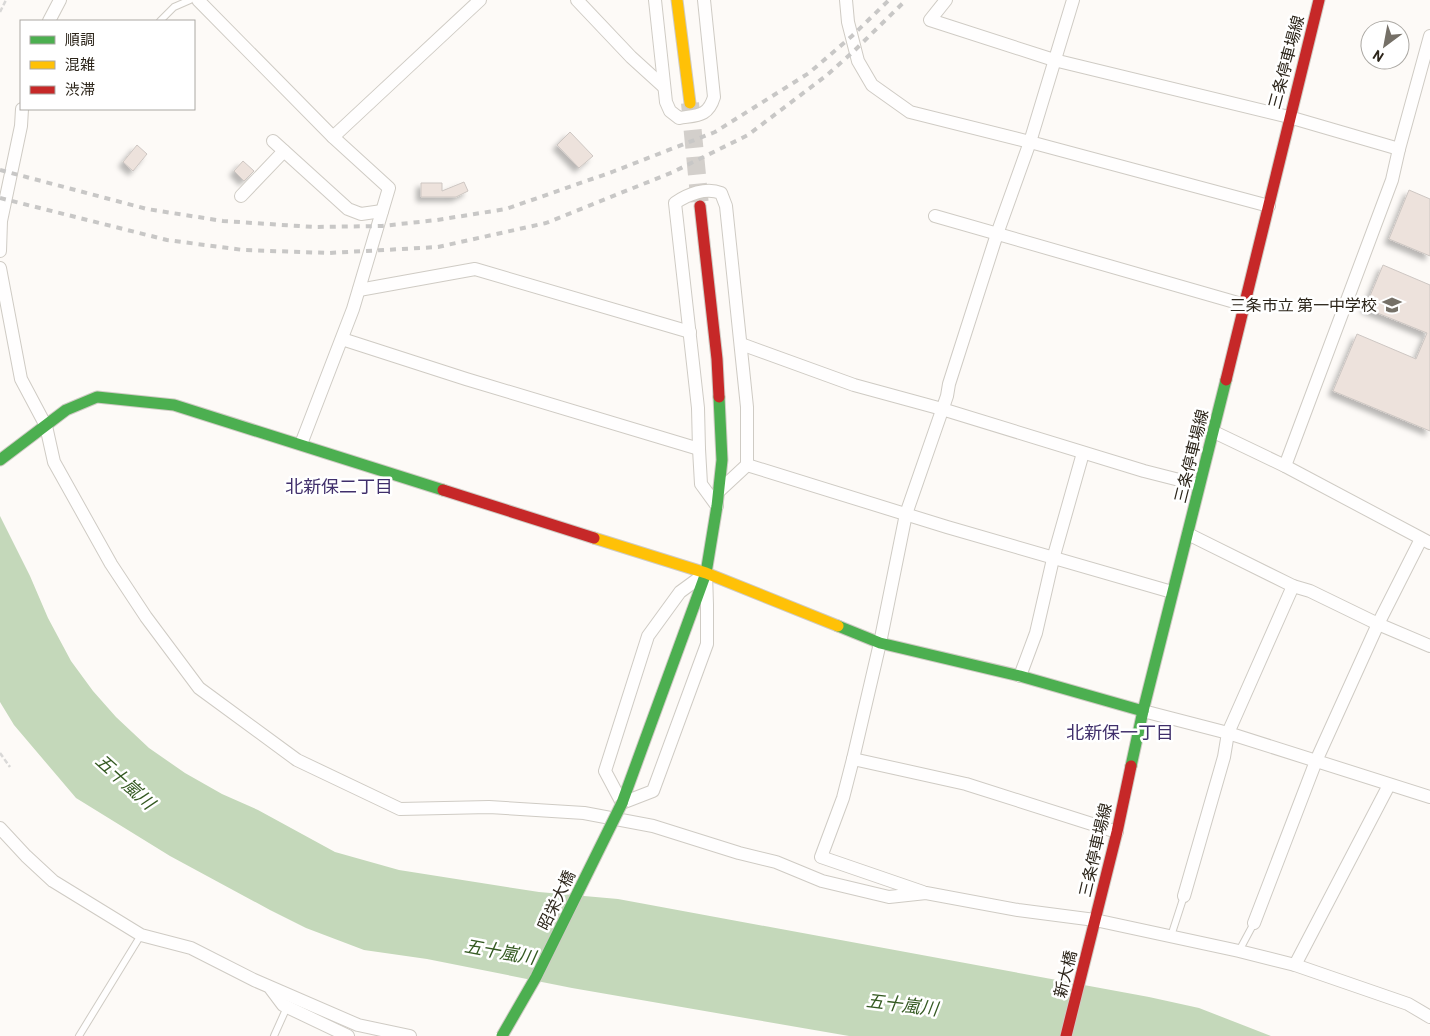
<svg xmlns="http://www.w3.org/2000/svg" width="1430" height="1036" font-family="Barlow,'Noto Sans JP',sans-serif">
<style>
.water{fill:#c4d8ba}
.building{fill:#ede2dc;stroke:#cdc6c2;filter:url(#shadow)}
.lines{fill:none;stroke-linecap:round;stroke-linejoin:round}
.secondary-tunnel{stroke:#d3cfcb;stroke-width:18;stroke-dasharray:18 9;stroke-linecap:butt}
.lane-casing{stroke:#cfcbc4;stroke-width:8}
.street-casing{stroke:#cfcbc4;stroke-width:14}
.fast-casing{stroke:#cfcbc4;stroke-width:13}
.slow-casing{stroke:#cfcbc4;stroke-width:13}
.jam-casing{stroke:#cfcbc4;stroke-width:13}
.path{stroke:#d9d8d7;stroke-width:2.5;stroke-dasharray:5 2.5;stroke-linecap:butt}
.lane{stroke:#fffefe;stroke-width:6}
.street{stroke:#fffefe;stroke-width:12}
.fast{stroke:#4caf50;stroke-width:11}
.slow{stroke:#ffc107;stroke-width:11}
.jam{stroke:#c62828;stroke-width:11}
.rail{stroke:#c8c7c6;stroke-width:4;stroke-dasharray:6 6;stroke-linecap:butt}
.fast-bridge-casing{stroke:#cfcbc4;stroke-width:13;stroke-linecap:butt}
.fast-bridge{stroke:#4caf50;stroke-width:11}
.labels{text-anchor:middle;stroke-width:5;stroke-linejoin:round;paint-order:stroke}
.street-label{font-size:16px;fill:#2c251a;stroke:#fff}
.poi-label{font-size:16px;fill:#2c251a;stroke:#fff;text-anchor:end}
.neighbourhood-label{font-size:18px;fill:#402f6b;stroke:#fff}
.water-label{font-size:18px;font-style:italic;fill:#355a22;stroke:#fff}
</style>
<defs>
<filter id="shadow"><feDropShadow dx="-4.5" dy="4.5" stdDeviation="2.5" flood-color="#0004"/></filter>
</defs>
<rect width="100%" height="100%" fill="#fdfaf7"/>
<path class="water" d="M 0,516 L 30,576 L 48,618 L 71,661 L 93,691 L 116,717 L 149,748 L 185,773 L 222,794 L 258,810 L 335,852 L 399,870 L 539,892 L 618,899 L 1149,997 L 1199,1008 L 1271,1036 L 849,1036 L 572,988 L 427,959 L 364,950 L 306,928 L 270,910 L 170,856 L 76,798 L 14,725 L 0,702 Z"/>
<g class="building">
<path d="M 570,132 L 593,156 L 579,168 L 557,145 Z"/>
<path d="M 137,145 L 147,154 L 133,171 L 123,162 Z"/>
<path d="M 243,161 L 254,171 L 244,181 L 234,171 Z"/>
<path d="M 464,182 L 468,191 L 456,197 L 421,197 L 421,183 L 442,183 L 442,191 Z"/>
<path d="M 1409,190 L 1430,199 L 1430,256 L 1389,239 Z"/>
<path d="M 1383,265 L 1430,285 L 1430,431 L 1333,391 L 1357,334 L 1416,359 L 1427,333 L 1365,308 Z"/>
</g>
<g class="lines">
<path class="secondary-tunnel" d="M 690,103 L 700,206"/>
<g class="lane-casing">
<g id="lane">
<path d="M 160,21 L 174,7 L 190,0"/>
<path d="M 1171,936 L 1184,896"/>
<path d="M 1239,951 L 1254,923"/>
<path d="M 79,1036 L 141,935"/>
<path d="M 274,1036 L 287,1007"/>
</g>
</g>
<g class="street-casing">
<g id="street">
<path d="M 198,0 L 333,137 L 389,188 L 353,309 L 301,444"/>
<path d="M 577,0 L 631,57 L 664,87"/>
<path d="M 655,0 L 666,102 L 670,111 L 679,118 C 697,115 708,117 714,97 L 704,0"/>
<path d="M 846,0 L 848,22 L 858,61 L 872,85 L 910,112 L 1030,142 L 1269,206"/>
<path d="M 946,0 L 930,20 L 1054,60 L 1289,117 L 1399,149"/>
<path d="M 49,21 L 60,0"/>
<path d="M 333,137 L 480,0"/>
<path d="M 273,141 L 348,209 L 361,214 L 382,211"/>
<path d="M 241,196 L 284,151"/>
<path d="M 935,216 L 1245,305"/>
<path d="M 0,251 L 1,221 L 21,126 L 22,109"/>
<path d="M 0,268 L 21,379 L 46,426 L 54,462 L 111,564 L 146,617 L 199,688 L 297,760 L 400,809 L 489,807 L 584,813 L 653,826 L 739,853 L 776,862 L 822,881 L 889,897 L 926,893 L 1018,910 L 1095,920 L 1239,951 L 1295,965 L 1408,1004 L 1430,1017"/>
<path d="M 359,290 L 475,269 L 690,332"/>
<path d="M 342,339 L 466,379 L 699,449"/>
<path d="M 741,344 L 854,385 L 942,409 L 1144,471 L 1199,485"/>
<path d="M 1214,432 L 1285,466 L 1430,543"/>
<path d="M 747,465 L 947,527 L 1172,592"/>
<path d="M 1285,466 L 1392,180 L 1399,149 L 1430,36"/>
<path d="M 717,506 L 701,484 L 699,449 L 698,408 L 675,203 C 688,194 706,187 721,193 L 726,206 L 747,407 L 747,465 L 719,491"/>
<path d="M 1188,534 L 1293,586 L 1310,591 L 1378,624 L 1430,646"/>
<path d="M 706,573 L 707,605 L 707,644 L 653,791 L 622,803 L 605,771 L 648,636 L 680,592 Z"/>
<path d="M 1020,676 L 1036,633 L 1053,559 L 1083,453"/>
<path d="M 1143,711 L 1228,733 L 1430,797"/>
<path d="M 853,759 L 966,784 L 1117,832"/>
<path d="M 0,828 L 26,856 L 53,881 L 141,935 L 191,948 L 254,980 L 358,1025 L 410,1036"/>
<path d="M 923,892 L 821,857 L 843,798 L 853,759 L 880,643 L 906,514 L 947,396 L 949,384 L 997,234 L 1030,142 L 1073,0"/>
<path d="M 1184,896 L 1224,757 L 1228,733 L 1293,586"/>
<path d="M 1254,923 L 1316,761 L 1378,624 L 1421,539"/>
<path d="M 1295,965 L 1389,785"/>
<path d="M 271,989 L 283,1005 L 348,1036"/>
</g>
</g>
<g class="fast-casing">
<g id="fast">
<path d="M 0,460 L 66,410 L 97,397 L 174,405 L 443,490"/>
<path d="M 838,626 L 880,643 L 1020,676 L 1143,711"/>
<path d="M 1131,766 L 1143,711 L 1226,380"/>
<path d="M 622,803 L 706,573 L 717,506 L 722,460 L 719,397"/>
</g>
</g>
<g class="slow-casing">
<g id="slow">
<path d="M 677,0 L 690,103"/>
<path d="M 594,538 L 706,573 L 838,626"/>
</g>
</g>
<g class="jam-casing">
<g id="jam">
<path d="M 700,206 L 717,359 L 719,397"/>
<path d="M 1226,380 L 1319,0"/>
<path d="M 443,490 L 594,538"/>
<path d="M 1066,1036 L 1117,832 L 1131,766"/>
</g>
</g>
<g class="path">
<path d="M 0,12 L 6,0"/>
<path d="M 0,753 L 10,767"/>
</g>
<use href="#lane" class="lane"/>
<use href="#street" class="street"/>
<use href="#fast" class="fast"/>
<use href="#slow" class="slow"/>
<use href="#jam" class="jam"/>
<g class="rail">
<path d="M 0,170 L 147,209 L 223,221 L 314,227 L 382,226 L 437,220 L 506,209 L 612,172 L 715,132 L 809,73 L 852,36 L 889,0"/>
<path d="M 0,198 L 167,240 L 243,250 L 329,253 L 438,247 L 546,223 L 673,172 L 748,135 L 827,75 L 855,50 L 906,0"/>
</g>
<g class="fast-bridge-casing">
<path id="fast-bridge" d="M 502,1036 L 536,977 L 622,803"/>
</g>
<use href="#fast-bridge" class="fast-bridge"/>
</g>
<defs>
<g id="school-bare" transform="scale(1.5)"><path d="M0-5L7-2L0 1L-7-2ZM-4 1L0 2.5L4 1V4Q0 6-4 4Z" fill="#757067" stroke="#fff" stroke-width="2.5" paint-order="stroke"/></g>
</defs>
<g fill-rule="evenodd">
<use href="#school-bare" x="1392" y="305"/>
</g>
<g class="labels">
<g class="street-label">
<text transform="translate(1286 62) rotate(-75)" y="6">三条停車場線</text>
<text transform="translate(1191 456) rotate(-76)" y="6">三条停車場線</text>
<text transform="translate(1095 850) rotate(-77)" y="6">三条停車場線</text>
<text transform="translate(556 900) rotate(-64)" y="6">昭栄大橋</text>
<text transform="translate(1065 974) rotate(-76)" y="6">新大橋</text>
</g>
<g class="poi-label">
<text x="1377" y="311">三条市立 第一中学校</text>
</g>
<g class="neighbourhood-label">
<text x="339" y="493">北新保二丁目</text>
<text x="1120" y="739">北新保一丁目</text>
</g>
<g class="water-label">
<text transform="translate(125 782) rotate(42)" y="6">五十嵐川</text>
<text transform="translate(500 952) rotate(10)" y="6">五十嵐川</text>
<text transform="translate(902 1005) rotate(7)" y="6">五十嵐川</text>
</g>
</g>
<rect x="20" y="20" width="175" height="90" fill="#ffffff" stroke="#aba8a3"/>
<rect x="30" y="36" width="25" height="8" fill="#4caf50" stroke="#aba8a3"/>
<text x="65" y="45" font-size="15" fill="#2c251a">順調</text>
<rect x="30" y="61" width="25" height="8" fill="#ffc107" stroke="#aba8a3"/>
<text x="65" y="70" font-size="15" fill="#2c251a">混雑</text>
<rect x="30" y="86" width="25" height="8" fill="#c62828" stroke="#aba8a3"/>
<text x="65" y="95" font-size="15" fill="#2c251a">渋滞</text>
<g transform="translate(1385 45) rotate(212)"><circle r="24" fill="#ffffff" stroke="#aba8a3"/>
<path d="M0-4L9 19L0 12L-9 19Z" fill="#757067"/>
<text y="-8" font-size="14" font-weight="bold" text-anchor="middle" fill="#2c251a">N</text>
</g>
</svg>
